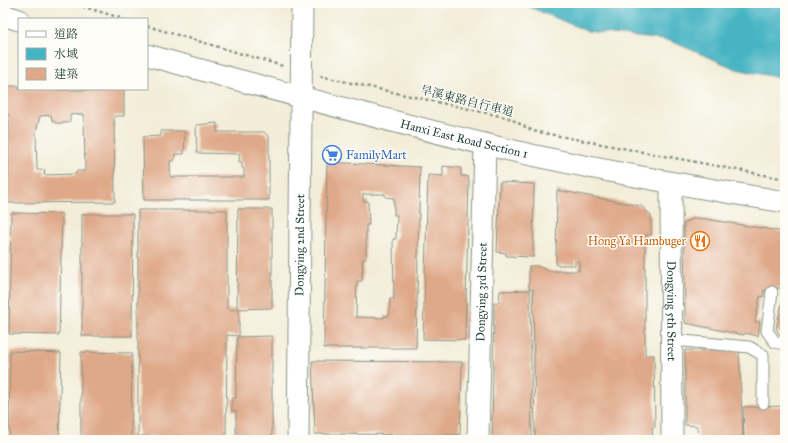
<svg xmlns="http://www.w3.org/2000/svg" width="788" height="443" font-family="'IM FELL Great Primer','Noto Serif TC',serif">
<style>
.water{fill:#47b4c3;stroke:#33787c}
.building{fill:#dfa888;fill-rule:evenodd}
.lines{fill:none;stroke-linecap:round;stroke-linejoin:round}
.lane-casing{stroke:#899586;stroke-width:13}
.street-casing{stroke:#899586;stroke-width:23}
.path{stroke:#899586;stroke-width:2.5;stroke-dasharray:3 3;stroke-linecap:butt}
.lane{stroke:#fff;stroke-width:11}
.street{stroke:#fff;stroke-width:21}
.labels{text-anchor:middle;stroke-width:3;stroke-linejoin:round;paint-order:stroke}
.street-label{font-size:12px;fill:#1f3d34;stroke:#fdfcf7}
.shop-label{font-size:12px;fill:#366cbe;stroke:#fdfcf7;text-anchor:start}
.food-label{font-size:12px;fill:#c56008;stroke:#fdfcf7;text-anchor:end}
</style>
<rect width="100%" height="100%" fill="#fdfcf7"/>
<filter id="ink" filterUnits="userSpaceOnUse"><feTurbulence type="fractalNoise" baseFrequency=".025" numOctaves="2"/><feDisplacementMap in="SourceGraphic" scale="8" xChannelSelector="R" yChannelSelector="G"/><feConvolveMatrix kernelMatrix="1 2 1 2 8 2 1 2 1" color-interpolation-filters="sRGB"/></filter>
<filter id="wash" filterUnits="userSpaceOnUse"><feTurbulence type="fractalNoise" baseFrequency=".012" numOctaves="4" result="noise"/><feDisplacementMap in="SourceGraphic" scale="16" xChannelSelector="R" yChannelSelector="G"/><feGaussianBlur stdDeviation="0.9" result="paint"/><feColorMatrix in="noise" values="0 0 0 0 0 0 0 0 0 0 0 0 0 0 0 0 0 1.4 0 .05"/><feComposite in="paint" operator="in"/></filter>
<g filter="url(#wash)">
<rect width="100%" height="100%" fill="#f3edd8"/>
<path class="water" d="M 520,3 L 785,3 L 785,79 L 736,69 L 671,41 L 587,31 Z"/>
<g id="blocks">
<g class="building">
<path d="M 3,86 L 19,86 L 19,89 L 39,90 L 124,90 L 124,116 L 114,116 L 115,202 L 8,203 L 9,114 L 3,114 ZM 84,114 L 85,171 L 77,171 L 76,174 L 44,175 L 45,170 L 37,170 L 36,132 L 40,116 L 51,115 L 52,120 L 56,123 L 66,123 L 70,121 L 70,115 Z"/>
<path d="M 217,123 L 217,132 L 264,132 L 269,137 L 269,200 L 144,200 L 143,137 L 161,136 L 161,131 L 185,131 L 184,154 L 175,154 L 174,161 L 170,161 L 170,177 L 244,177 L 244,169 L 242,168 L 242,162 L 239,162 L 240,154 L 197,153 L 196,125 Z"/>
<path d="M 327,162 L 420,167 L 416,348 L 324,348 ZM 363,194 L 385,194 L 385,197 L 394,198 L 394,215 L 397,215 L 396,239 L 393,239 L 394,299 L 390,299 L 389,316 L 384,316 L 384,318 L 356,317 L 357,281 L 362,281 L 363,259 L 366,259 L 366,225 L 369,225 L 368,201 L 363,201 Z"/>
<path d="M 443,166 L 461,168 L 461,176 L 467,176 L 469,180 L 465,340 L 423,339 L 428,175 L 443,176 Z"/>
<path d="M 500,182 L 534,184 L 533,257 L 506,256 L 506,253 L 497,252 Z"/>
<path d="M 557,190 L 641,206 L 651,215 L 651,235 L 645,235 L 645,355 L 654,355 L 655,427 L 652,428 L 653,440 L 535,440 L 533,289 L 529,289 L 529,266 L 537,266 L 550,271 L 579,271 L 579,261 L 575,261 L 575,265 L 556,265 Z"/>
<path d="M 238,209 L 272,209 L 272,308 L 237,309 Z"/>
<path d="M 138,210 L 227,210 L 227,309 L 239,310 L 239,336 L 227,335 L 226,437 L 138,436 Z"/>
<path d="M 11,213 L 62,214 L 59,335 L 9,334 Z"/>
<path d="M 82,214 L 133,214 L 132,336 L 82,336 Z"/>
<path d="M 695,218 L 706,219 L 785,232 L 785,289 L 771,287 L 771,291 L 764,290 L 763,297 L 760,296 L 755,322 L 760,322 L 758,336 L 745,333 L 744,335 L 685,323 L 684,223 Z"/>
<path d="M 530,290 L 532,439 L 492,440 L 494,303 L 499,302 L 500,291 Z"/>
<path d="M 784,294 L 785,294 L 785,336 L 779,334 L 776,329 Z"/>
<path d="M 272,336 L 272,436 L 236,437 L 236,411 L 232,411 L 232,398 L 236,398 L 237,337 Z"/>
<path d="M 685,350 L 739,350 L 743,440 L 698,440 L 697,426 L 685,425 Z"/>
<path d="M 10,351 L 61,353 L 59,440 L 9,440 Z"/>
<path d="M 81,352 L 132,353 L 131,440 L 81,440 Z"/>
<path d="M 312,361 L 462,362 L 460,435 L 315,434 Z"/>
<path d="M 785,406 L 785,440 L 744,440 L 743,407 Z"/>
</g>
</g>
</g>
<g filter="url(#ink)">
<use href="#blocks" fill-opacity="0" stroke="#899586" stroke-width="1"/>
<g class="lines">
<g class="lane-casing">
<g id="lane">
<path d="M 772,292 L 767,331 L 775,342 L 785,344"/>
<path d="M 672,340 L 749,347 L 763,355 L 763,403"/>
</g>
</g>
<g class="street-casing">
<g id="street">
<path d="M 3,15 L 19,20"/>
<path id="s1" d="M 147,55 C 259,86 371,117 484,144 C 583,168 684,185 785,202"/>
<path id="s2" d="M 671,183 L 672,440"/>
<path id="s3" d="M 298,440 L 302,3"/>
<path id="s4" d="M 478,440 L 485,144"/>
</g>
</g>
<g class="path">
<path d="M 71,3 L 124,19"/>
<path d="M 147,26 L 283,66"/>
<path d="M 320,76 L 509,118 L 533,131 L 785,179"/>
</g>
<use href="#lane" class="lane"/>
<use href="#street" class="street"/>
</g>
</g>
<defs>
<g id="supermarket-ring" transform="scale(1)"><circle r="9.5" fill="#fdfcf7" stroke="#3f7fe0" stroke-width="1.5"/><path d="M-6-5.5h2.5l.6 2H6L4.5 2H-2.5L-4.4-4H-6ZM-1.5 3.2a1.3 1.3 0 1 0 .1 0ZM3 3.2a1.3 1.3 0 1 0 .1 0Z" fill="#3f7fe0"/></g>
<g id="restaurant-ring" transform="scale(1)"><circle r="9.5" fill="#fdfcf7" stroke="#e8710a" stroke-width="1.5"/><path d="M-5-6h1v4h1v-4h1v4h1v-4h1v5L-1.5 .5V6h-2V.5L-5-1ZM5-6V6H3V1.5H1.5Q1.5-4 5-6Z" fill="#e8710a"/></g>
</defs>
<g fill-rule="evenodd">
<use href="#supermarket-ring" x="332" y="155"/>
<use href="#restaurant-ring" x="700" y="241"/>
</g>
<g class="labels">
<g class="street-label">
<text transform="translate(467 101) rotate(14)" y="4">旱溪東路自行車道</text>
<text dy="4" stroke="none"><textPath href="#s1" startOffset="328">Hanxi East Road Section 1</textPath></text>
<text dy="4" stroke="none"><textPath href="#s3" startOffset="195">Dongying 2nd Street</textPath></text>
<text dy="4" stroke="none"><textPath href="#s4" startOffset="148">Dongying 3rd Street</textPath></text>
<text dy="4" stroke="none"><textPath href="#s2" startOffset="128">Dongying 5th Street</textPath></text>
</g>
<g class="shop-label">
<text x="346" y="159">FamilyMart</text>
</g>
<g class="food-label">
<text x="686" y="245">Hong Ya Hambuger</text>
</g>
</g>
<rect width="788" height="443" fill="none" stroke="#fdfcf7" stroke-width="16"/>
<rect x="18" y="18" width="130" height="72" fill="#fdfcf7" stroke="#a4b0a9"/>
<rect x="26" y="31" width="20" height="6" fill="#ffffff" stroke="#a4b0a9"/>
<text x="54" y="38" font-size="12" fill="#1f3d34">道路</text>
<rect x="26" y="48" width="20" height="12" fill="#47b4c3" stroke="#a4b0a9"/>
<text x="54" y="58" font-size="12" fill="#1f3d34">水域</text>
<rect x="26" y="68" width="20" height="12" fill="#dfa888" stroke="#a4b0a9"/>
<text x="54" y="78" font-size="12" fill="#1f3d34">建築</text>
</svg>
